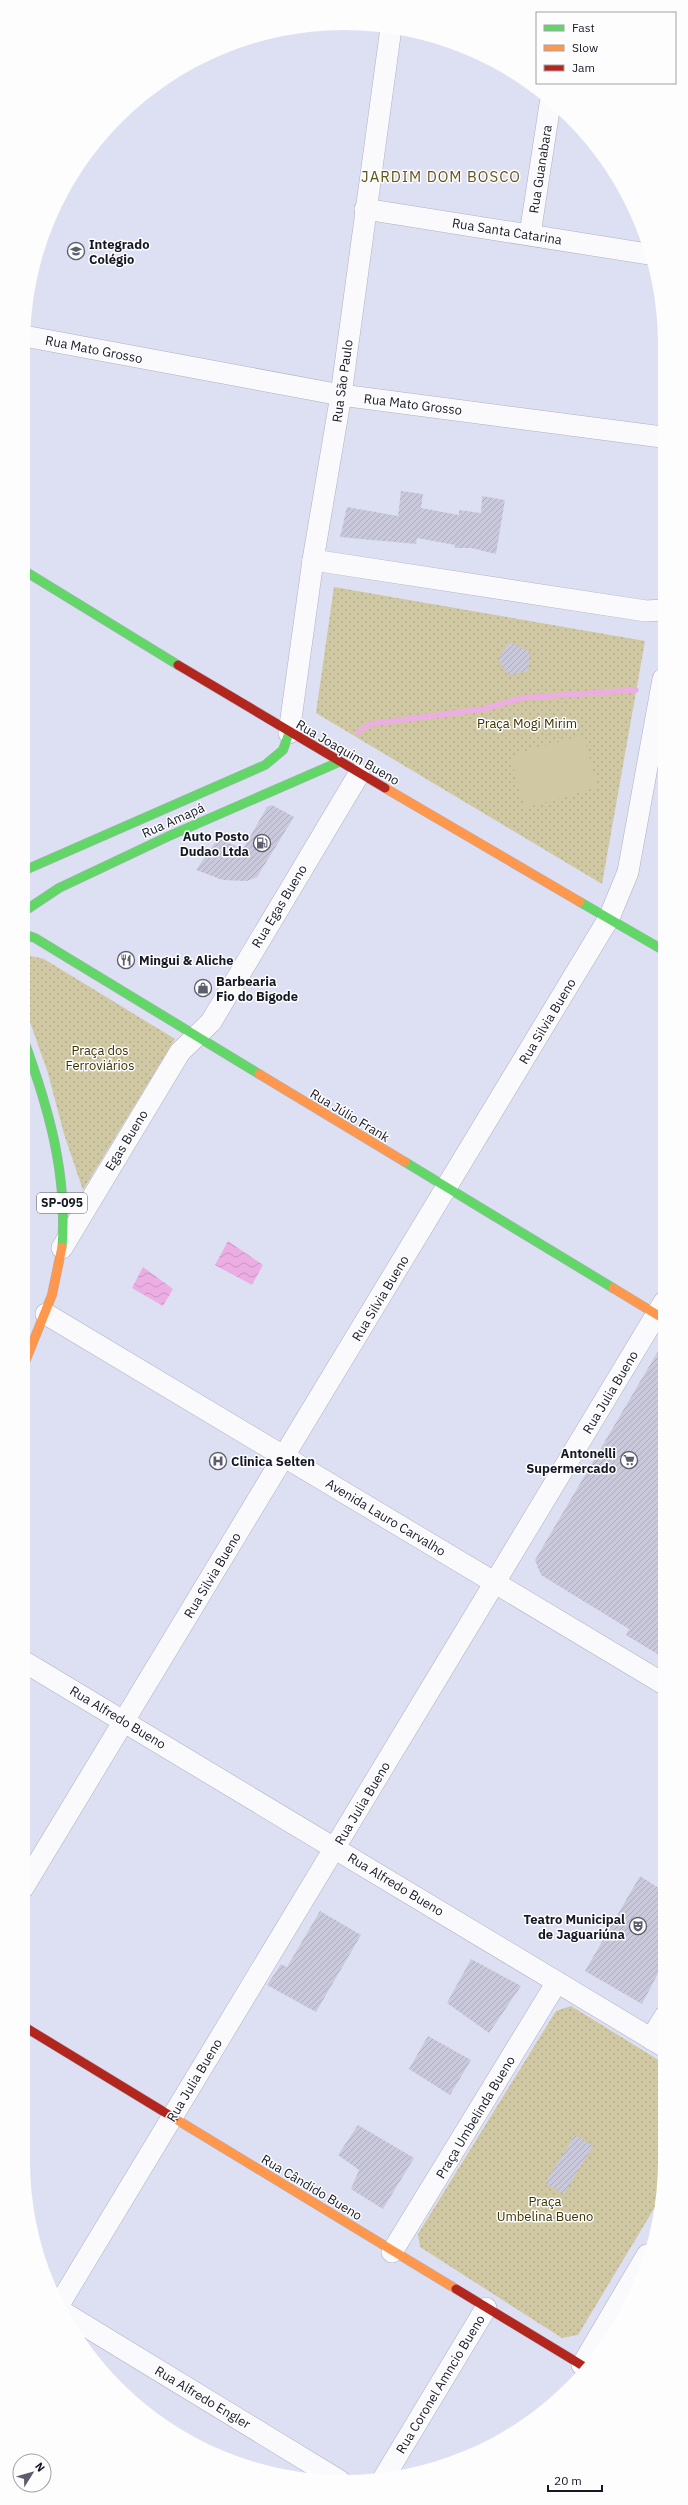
<svg xmlns="http://www.w3.org/2000/svg" width="688" height="2505" font-family="'IBM Plex Sans',sans-serif">
<style>
.green{fill:url(#green-dots)}
.pitch{fill:#d0c8a2}
.water{fill:url(#water-waves)}
.lines{fill:none;stroke-linecap:round;stroke-linejoin:round}
.stream{stroke:#ecaee2;stroke-width:5.5}
.building{fill:url(#building-hatch)}
.street-casing{stroke:#adb0c0;stroke-width:22}
.fast-casing{stroke:#adb0c0;stroke-width:10}
.slow-casing{stroke:#adb0c0;stroke-width:10}
.jam-casing{stroke:#adb0c0;stroke-width:10}
.street{stroke:#fafafd;stroke-width:21}
.fast{stroke:#63d668;stroke-width:9}
.slow{stroke:#ff974d;stroke-width:9}
.jam{stroke:#b3261e;stroke-width:9}
.labels{text-anchor:middle;stroke-width:3;stroke-linejoin:round;paint-order:stroke}
.shield{fill:#fdfdfd;stroke:#5b5d66;stroke-width:1}
.shield-label{font-size:12px;font-weight:bold;fill:#161826}
.street-label{font-size:13px;fill:#161826;stroke:#fdfdfd}
.poi-label{font-size:13px;font-weight:bold;fill:#161826;stroke:#fdfdfd;text-anchor:start}
.park-label{font-size:13px;fill:#3c3200;stroke:#fdfdfd}
.quarter-label{font-size:15px;letter-spacing:1px;fill:#615518;stroke:#fdfdfd}
</style>
<defs>
<pattern id="green-dots" width="8" height="8" patternUnits="userSpaceOnUse"><rect width="8" height="8" fill="#d0c8a2"/><path d="M2 2h.1M6 6h.1" fill="none" stroke="#b2ab8b" stroke-width="1.8" stroke-linecap="round"/></pattern>
<pattern id="water-waves" width="16" height="10" patternUnits="userSpaceOnUse"><rect width="16" height="10" fill="#ecaee2"/><path d="M0 5q4-4 8 0t8 0" fill="none" stroke="#ca95c2"/></pattern>
<pattern id="building-hatch" width="6" height="6" patternUnits="userSpaceOnUse"><rect width="6" height="6" fill="#cac9dc"/><path d="M-1 1l2-2M0 6l6-6M5 7l2-2" fill="none" stroke="#adacbd"/></pattern>
</defs>
<rect width="100%" height="100%" fill="#dde0f3"/>
<g class="green">
<path d="M 334,587 L 645,641 L 602,884 L 316,713 Z"/>
<path d="M 27,955 L 44,959 L 175,1039 L 83,1190 L 64,1134 L 48,1073 L 23,1002 L 23,956 Z"/>
<path d="M 571,2006 L 665,2064 L 665,2161 L 661,2197 L 578,2335 L 562,2338 L 420,2247 L 418,2234 L 556,2011 Z"/>
</g>
<path class="pitch" d="M 583,735 L 598,787 L 525,808 L 510,756 Z"/>
<g class="water">
<path d="M 228,1241 L 263,1265 L 252,1285 L 215,1265 Z"/>
<path d="M 143,1267 L 173,1289 L 163,1306 L 132,1288 Z"/>
</g>
<g class="lines">
<path class="stream" d="M 358,732 L 371,724 L 484,709 L 522,698 L 636,690"/>
</g>
<g class="building">
<path d="M 401,491 L 423,494 L 421,508 L 459,515 L 459,510 L 481,513 L 482,496 L 505,500 L 496,554 L 471,548 L 455,548 L 455,545 L 417,538 L 416,544 L 340,537 L 347,507 L 398,516 Z"/>
<path d="M 510,642 L 530,652 L 528,671 L 509,675 L 498,659 Z"/>
<path d="M 272,805 L 294,817 L 257,877 L 247,881 L 223,880 L 196,870 L 218,838 L 243,849 L 267,807 Z"/>
<path d="M 664,1341 L 664,1658 L 626,1635 L 629,1629 L 541,1575 L 535,1560 Z"/>
<path d="M 640,1876 L 665,1892 L 665,1960 L 642,2004 L 585,1971 Z"/>
<path d="M 320,1911 L 361,1935 L 316,2012 L 267,1985 L 281,1964 L 287,1967 Z"/>
<path d="M 471,1959 L 521,1986 L 489,2033 L 447,2003 Z"/>
<path d="M 428,2036 L 471,2060 L 450,2095 L 409,2069 Z"/>
<path d="M 358,2125 L 414,2158 L 383,2209 L 351,2189 L 359,2170 L 338,2155 Z"/>
<path d="M 575,2135 L 593,2146 L 564,2194 L 545,2183 Z"/>
</g>
<g class="lines">
<g class="street-casing">
<g id="street">
<path d="M 365,209 L 648,254"/>
<path d="M 530,234 L 550,104"/>
<path d="M 24,336 L 341,395 L 662,437"/>
<path d="M 313,560 L 646,611 L 663,610"/>
<path d="M 289,733 L 313,560 L 341,395 L 391,28"/>
<path d="M 62,1248 L 180,1052 L 211,1022 L 359,774"/>
<path d="M 46,1314 L 664,1684"/>
<path d="M 23,1661 L 665,2047"/>
<path d="M 23,1888 L 609,918 L 628,872 L 663,679"/>
<path d="M 651,2039 L 665,2016"/>
<path d="M 392,2252 L 557,1982"/>
<path d="M 60,2303 L 664,1302"/>
<path d="M 66,2314 L 340,2481"/>
<path d="M 582,2365 L 647,2255"/>
<path d="M 383,2479 L 486,2308"/>
</g>
</g>
<g class="fast-casing">
<g id="fast">
<path d="M 23,570 L 178,665"/>
<path d="M 23,871 L 265,765 L 283,750 L 289,733"/>
<path d="M 580,902 L 663,950"/>
<path d="M 23,912 L 59,888 L 169,836 L 339,762"/>
<path d="M 23,934 L 35,938 L 259,1074"/>
<path d="M 23,1038 C 48,1106 68,1174 62,1247"/>
<path d="M 405,1162 L 613,1288"/>
</g>
</g>
<g class="slow-casing">
<g id="slow">
<path d="M 385,788 L 580,902"/>
<path d="M 259,1074 L 405,1162"/>
<path d="M 613,1288 L 664,1319"/>
<path d="M 23,1367 L 52,1295 L 62,1247"/>
<path d="M 174,2118 L 456,2289"/>
</g>
</g>
<g class="jam-casing">
<g id="jam">
<path d="M 178,665 L 385,788"/>
<path d="M 23,2026 L 174,2118"/>
<path d="M 456,2289 L 588,2369"/>
</g>
</g>
<use href="#street" class="street"/>
<use href="#fast" class="fast"/>
<use href="#slow" class="slow"/>
<use href="#jam" class="jam"/>
</g>
<defs>
<g id="school-ring" transform="scale(0.9)"><circle r="9.5" fill="#fdfdfd" stroke="#5c5e6e" stroke-width="1.5"/><path d="M0-5L7-2L0 1L-7-2ZM-4 1L0 2.5L4 1V4Q0 6-4 4Z" fill="#5c5e6e"/></g>
<g id="fuel-ring" transform="scale(0.9)"><circle r="9.5" fill="#fdfdfd" stroke="#5c5e6e" stroke-width="1.5"/><path d="M-5.5-6h7V0h2V4h1.3V-2.5L3-4.5l.8-.8L6-3V5H2.5V1h-1V6h-7ZM-4.2-4.7v3.2H.2V-4.7Z" fill="#5c5e6e"/></g>
<g id="restaurant-ring" transform="scale(0.9)"><circle r="9.5" fill="#fdfdfd" stroke="#5c5e6e" stroke-width="1.5"/><path d="M-5-6h1v4h1v-4h1v4h1v-4h1v5L-1.5 .5V6h-2V.5L-5-1ZM5-6V6H3V1.5H1.5Q1.5-4 5-6Z" fill="#5c5e6e"/></g>
<g id="shop-ring" transform="scale(0.9)"><circle r="9.5" fill="#fdfdfd" stroke="#5c5e6e" stroke-width="1.5"/><path d="M-5-2.5h2.3a2.7 3.5 0 0 1 5.4 0H5L5.5 6h-11ZM-1.5-2.5h3a1.5 2.3 0 0 0-3 0Z" fill="#5c5e6e"/></g>
<g id="supermarket-ring" transform="scale(0.9)"><circle r="9.5" fill="#fdfdfd" stroke="#5c5e6e" stroke-width="1.5"/><path d="M-6-5.5h2.5l.6 2H6L4.5 2H-2.5L-4.4-4H-6ZM-1.5 3.2a1.3 1.3 0 1 0 .1 0ZM3 3.2a1.3 1.3 0 1 0 .1 0Z" fill="#5c5e6e"/></g>
<g id="hospital-ring" transform="scale(0.9)"><circle r="9.5" fill="#fdfdfd" stroke="#5c5e6e" stroke-width="1.5"/><path d="M-5-5h3v3.5h4V-5h3V5h-3V1.5h-4V5h-3Z" fill="#5c5e6e"/></g>
<g id="theatre-ring" transform="scale(0.9)"><circle r="9.5" fill="#fdfdfd" stroke="#5c5e6e" stroke-width="1.5"/><path d="M-5-5.5Q0-4 5-5.5V0Q5 5 0 6Q-5 5-5 0ZM-3.3-2.5H-1v1.5H-3.3ZM1-2.5H3.3v1.5H1ZM-2.8 1Q0 5.5 2.8 1Z" fill="#5c5e6e"/></g>
</defs>
<g fill-rule="evenodd">
<use href="#school-ring" x="76" y="251"/>
<use href="#fuel-ring" x="262" y="843"/>
<use href="#restaurant-ring" x="126" y="960"/>
<use href="#shop-ring" x="203" y="988"/>
<use href="#supermarket-ring" x="629" y="1460"/>
<use href="#hospital-ring" x="218" y="1461"/>
<use href="#theatre-ring" x="638" y="1926"/>
</g>
<g class="labels">
<rect class="shield" x="37" y="1193" width="50" height="20" rx="3"/>
<g class="shield-label">
<text x="62" y="1207">SP-095</text>
</g>
<g class="street-label">
<text transform="translate(540 169) rotate(-81)" y="5">Rua Guanabara</text>
<text transform="translate(507 231) rotate(9)" y="5">Rua Santa Catarina</text>
<text transform="translate(94 349) rotate(11)" y="5">Rua Mato Grosso</text>
<text transform="translate(342 381) rotate(-82)" y="5">Rua São Paulo</text>
<text transform="translate(413 404) rotate(7)" y="5">Rua Mato Grosso</text>
<text transform="translate(348 752) rotate(30)" y="5">Rua Joaquim Bueno</text>
<text transform="translate(173 820) rotate(-24)" y="5">Rua Amapá</text>
<text transform="translate(279 906) rotate(-59)" y="5">Rua Egas Bueno</text>
<text transform="translate(547 1021) rotate(-59)" y="5">Rua Silvia Bueno</text>
<text transform="translate(350 1115) rotate(31)" y="5">Rua Júlio Frank</text>
<text transform="translate(126 1140) rotate(-58)" y="5">Egas Bueno</text>
<text transform="translate(380 1298) rotate(-59)" y="5">Rua Silvia Bueno</text>
<text transform="translate(610 1392) rotate(-59)" y="5">Rua Julia Bueno</text>
<text transform="translate(386 1517) rotate(31)" y="5">Avenida Lauro Carvalho</text>
<text transform="translate(212 1575) rotate(-59)" y="5">Rua Silvia Bueno</text>
<text transform="translate(118 1717) rotate(31)" y="5">Rua Alfredo Bueno</text>
<text transform="translate(362 1803) rotate(-59)" y="5">Rua Julia Bueno</text>
<text transform="translate(396 1884) rotate(31)" y="5">Rua Alfredo Bueno</text>
<text transform="translate(194 2080) rotate(-59)" y="5">Rua Julia Bueno</text>
<text transform="translate(475 2117) rotate(-59)" y="5">Praça Umbelinda Bueno</text>
<text transform="translate(312 2187) rotate(31)" y="5">Rua Cândido Bueno</text>
<text transform="translate(440 2384) rotate(-59)" y="5">Rua Coronel Amncio Bueno</text>
<text transform="translate(203 2397) rotate(31)" y="5">Rua Alfredo Engler</text>
</g>
<g class="poi-label">
<text x="89" y="249">Integrado<tspan x="89" dy="15">Colégio</tspan></text>
<text x="249" y="841" text-anchor="end">Auto Posto<tspan x="249" dy="15">Dudao Ltda</tspan></text>
<text x="139" y="965">Mingui &amp; Aliche</text>
<text x="216" y="986">Barbearia<tspan x="216" dy="15">Fio do Bigode</tspan></text>
<text x="616" y="1458" text-anchor="end">Antonelli<tspan x="616" dy="15">Supermercado</tspan></text>
<text x="231" y="1466">Clinica Selten</text>
<text x="625" y="1924" text-anchor="end">Teatro Municipal<tspan x="625" dy="15">de Jaguariúna</tspan></text>
</g>
<g class="park-label">
<text x="527" y="728">Praça Mogi Mirim</text>
<text x="100" y="1055">Praça dos<tspan x="100" dy="15">Ferroviários</tspan></text>
<text x="545" y="2206">Praça<tspan x="545" dy="15">Umbelina Bueno</tspan></text>
</g>
<g class="quarter-label">
<text x="441" y="182">JARDIM DOM BOSCO</text>
</g>
</g>
<path d="M0 0H688V2505H0ZM344 30H344A314 314 0 0 1 658 344V2161A314 314 0 0 1 344 2475H344A314 314 0 0 1 30 2161V344A314 314 0 0 1 344 30Z" fill="#fdfdfd" fill-rule="evenodd"/>
<rect x="536" y="12" width="140" height="72" fill="#fdfdfd" stroke="#a1a1a7"/>
<rect x="544" y="25" width="20" height="6" fill="#63d668" stroke="#a1a1a7"/>
<text x="572" y="32" font-size="12" fill="#161826">Fast</text>
<rect x="544" y="45" width="20" height="6" fill="#ff974d" stroke="#a1a1a7"/>
<text x="572" y="52" font-size="12" fill="#161826">Slow</text>
<rect x="544" y="65" width="20" height="6" fill="#b3261e" stroke="#a1a1a7"/>
<text x="572" y="72" font-size="12" fill="#161826">Jam</text>
<g transform="translate(32 2473) rotate(53)"><circle r="19" fill="#fdfdfd" stroke="#a1a1a7"/>
<path d="M0-3L7 15L0 10L-7 15Z" fill="#5c5e6e"/>
<text y="-6" font-size="11" font-weight="bold" text-anchor="middle" fill="#161826">N</text>
</g>
<path d="M548 2485v6h54v-6" fill="none" stroke="#161826" stroke-width="2"/>
<text x="554" y="2485" font-size="12" fill="#161826" stroke="#fdfdfd" stroke-width="3" paint-order="stroke">20 m</text>
</svg>
